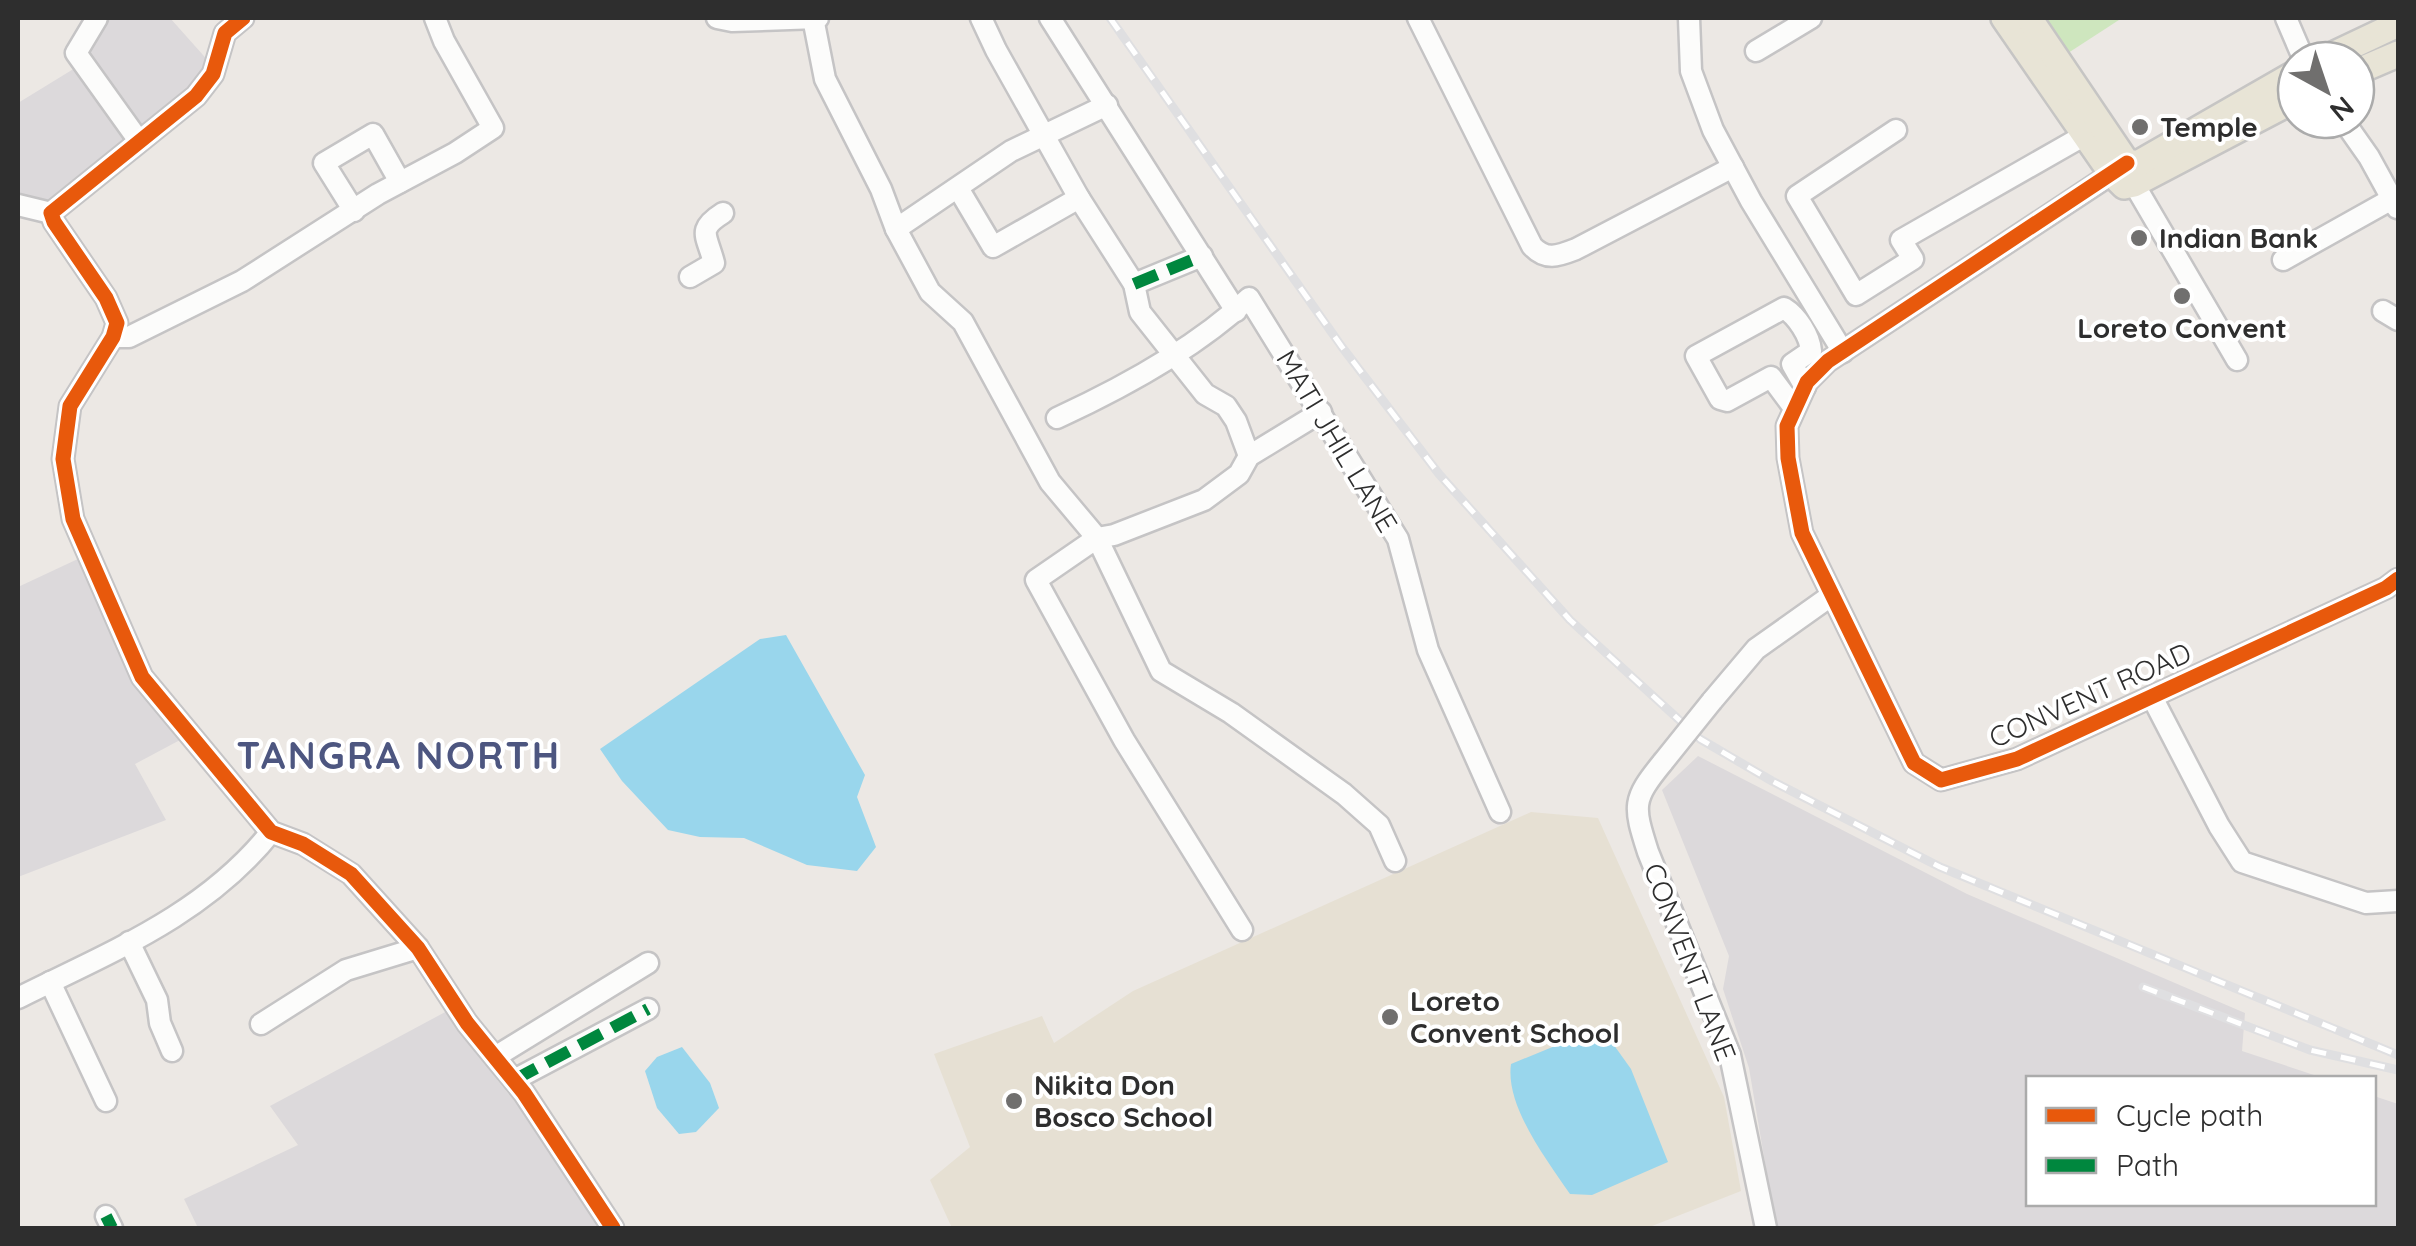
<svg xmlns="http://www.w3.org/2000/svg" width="2416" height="1246" font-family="Quicksand,sans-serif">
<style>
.industrial{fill:#dcd9db}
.education{fill:#e6e0d3}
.green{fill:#cee6be}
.water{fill:#99d6ec}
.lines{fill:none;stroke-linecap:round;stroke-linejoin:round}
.minor-casing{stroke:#c5c4c5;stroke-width:25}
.major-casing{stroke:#c6c5c4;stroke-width:30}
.minor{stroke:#fcfcfb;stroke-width:20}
.major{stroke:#e8e4d6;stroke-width:25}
.rail-casing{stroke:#dfdfe1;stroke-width:9}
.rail{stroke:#fff;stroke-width:5;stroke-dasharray:15;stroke-linecap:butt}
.minor-bridge-casing{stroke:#c5c4c5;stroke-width:25;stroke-linecap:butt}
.minor-bridge{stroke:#fcfcfb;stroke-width:20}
.quiet{stroke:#00873e;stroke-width:12;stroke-dasharray:25 12;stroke-linecap:butt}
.cycleway-casing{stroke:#fff;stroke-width:21}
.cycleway{stroke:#e8590c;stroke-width:15}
.poi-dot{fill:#706f6e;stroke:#fff;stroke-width:4}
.labels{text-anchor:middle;stroke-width:8;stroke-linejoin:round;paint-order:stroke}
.poi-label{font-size:28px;font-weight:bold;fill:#2e2e2e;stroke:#fff;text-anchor:start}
.street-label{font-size:28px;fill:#2e2e2e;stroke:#fff}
.district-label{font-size:38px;font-weight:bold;letter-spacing:2.5px;fill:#4d5680;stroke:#fff}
</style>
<rect width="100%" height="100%" fill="#ece8e4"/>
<g class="industrial">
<path d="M 111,18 L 170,18 L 211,64 L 205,78 L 96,162 L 50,204 L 18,196 L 18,103 L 80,65 Z"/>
<path d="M 80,558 L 137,687 L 180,740 L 135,764 L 166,820 L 18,877 L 18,587 Z"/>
<path d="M 1698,756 L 1967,894 L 2245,1013 L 2242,1051 L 2323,1078 L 2028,1078 L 2028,1204 L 2374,1204 L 2374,1096 L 2398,1104 L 2398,1228 L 1776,1228 L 1749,1068 L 1723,989 L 1729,956 L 1662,790 Z"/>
<path d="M 449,1010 L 498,1081 L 543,1136 L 599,1228 L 198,1228 L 184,1199 L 298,1145 L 270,1106 Z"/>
</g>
<path class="education" d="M 1531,812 L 1598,818 L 1724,1097 L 1741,1191 L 1647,1228 L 1129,1228 L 1128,1226 L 1128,1228 L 952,1228 L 930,1180 L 970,1147 L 934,1054 L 1042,1016 L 1054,1043 L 1133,991 Z"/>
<path class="green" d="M 2036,18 L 2122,18 L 2065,55 Z"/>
<g class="water">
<path d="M 786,635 L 865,775 L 857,797 L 876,847 L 857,871 L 807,865 L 744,838 L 700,837 L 668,830 L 622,781 L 600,749 L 760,639 Z"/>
<path d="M 1601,1027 L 1631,1069 L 1668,1162 L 1592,1195 L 1570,1194 C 1547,1160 1505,1106 1511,1064 Z"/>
<path d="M 682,1047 L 710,1083 L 719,1108 L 696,1132 L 679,1134 L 657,1108 L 645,1071 L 657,1057 Z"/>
</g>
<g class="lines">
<g class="minor-casing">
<g id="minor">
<path d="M 97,18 L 76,53 L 139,141"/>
<path d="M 243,18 L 225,33 L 213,74 L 196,96 L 51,213 L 54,222 L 106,298 L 117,323 L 113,337 L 70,406 L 63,459 L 73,519 L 142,677 L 271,832 L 303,844 L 351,874 L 418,948 L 467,1023 L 524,1093 L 613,1228"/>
<path d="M 717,18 L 732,21 L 818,18"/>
<path d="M 813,18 L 825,79 L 881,189 L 896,229 L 930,292 L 963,322 L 1050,482 L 1097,538 L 1161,671 L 1231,713 L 1344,794 L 1379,825 L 1395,861"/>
<path d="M 981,18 L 996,50 L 1079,198 L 1134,284 L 1140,312 L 1205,394 L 1226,406 L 1236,421 L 1249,456"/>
<path d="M 1050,18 L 1236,311"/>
<path d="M 1418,18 L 1532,246 C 1546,261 1558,256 1576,249 L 1733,167"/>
<path d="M 1689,18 L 1691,71 L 1713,130 L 1751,201 L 1843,352"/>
<path d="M 2286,18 L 2304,60"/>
<path d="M 1756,51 L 1811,18"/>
<path d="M 2343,120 L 2369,157 L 2397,208"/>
<path d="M 1896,130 L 1797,196 L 1856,295 L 1913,259 L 1901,240 L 2085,135"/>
<path d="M 2122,167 L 1828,361 L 1807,382 L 1787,426 L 1788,458 L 1802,533 L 1914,763 L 1941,780 L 2017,759 L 2386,588 L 2398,579"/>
<path d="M 2134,184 L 2237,360"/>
<path d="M 958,188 L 993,247 L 1079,198"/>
<path d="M 18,205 L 51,213"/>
<path d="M 354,211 L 324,163 L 373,134 L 400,182"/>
<path d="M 896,229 L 1011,151 L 1107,105"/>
<path d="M 2283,260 L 2392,199"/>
<path d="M 690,277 L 714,263 C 707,235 696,230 723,213"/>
<path d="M 1134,284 L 1202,256"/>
<path d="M 2383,311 L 2398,320"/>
<path d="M 113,337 L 129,337 L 242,281 L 378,194 L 455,153 L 493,128 L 444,41 L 435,18"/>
<path d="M 1794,408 L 1771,377 L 1727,401 L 1720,399 L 1696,356 L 1784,308 C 1797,316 1810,336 1811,351 L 1792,364 L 1805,387"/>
<path d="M 1057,418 C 1122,388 1196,348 1249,298 L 1398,539 L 1428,650 L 1500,812"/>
<path d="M 2152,697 L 2219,826 L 2242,862 L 2366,903 L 2398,901"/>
<path d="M 1712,701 L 1756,649 L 1832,595"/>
<path d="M 1663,762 C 1632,800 1633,805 1648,852 L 1730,1055 L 1766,1228"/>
<path d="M 1242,930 L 1124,740 L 1036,580 L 1097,538 L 1114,535 L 1204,500 L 1239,474 L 1249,456 L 1321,412"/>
<path d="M 129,942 L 157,1000 L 160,1023 L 172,1051"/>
<path d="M 50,982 L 106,1101"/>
<path d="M 18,998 C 110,952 205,915 271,832"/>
<path d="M 261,1024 L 346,970 L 418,948"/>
<path d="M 495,1057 L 648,963"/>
<path d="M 514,1080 L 648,1009"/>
<path d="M 106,1216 L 112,1228"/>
</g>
</g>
<g class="major-casing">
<g id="major">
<path d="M 2004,18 L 2112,174 L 2124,186 L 2134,184 L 2296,99"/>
<path d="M 2029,18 L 2127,163 L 2139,163 L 2296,73"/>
<path d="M 2322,60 L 2398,24"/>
<path d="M 2356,72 L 2398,54"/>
</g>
</g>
<use href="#minor" class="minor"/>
<use href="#major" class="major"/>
<g class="rail-casing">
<g id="rail">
<path d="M 1110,18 L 1342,347 L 1439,474 L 1570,620 L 1700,739 L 1772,781 L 1940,867 L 2398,1055"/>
<path d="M 2143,987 L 2310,1050 L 2398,1070"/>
</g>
</g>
<use href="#rail" class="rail"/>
<g class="minor-bridge-casing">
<path id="minor-bridge" d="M 1663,762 L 1712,701"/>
</g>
<use href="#minor-bridge" class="minor-bridge"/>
<g class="quiet">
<path d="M 1134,284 L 1202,256"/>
<path d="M 514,1080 L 648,1009"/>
<path d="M 106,1216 L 112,1228"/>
</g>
<g class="cycleway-casing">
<g id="cycleway">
<path d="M 243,18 L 225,33 L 213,74 L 196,96 L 51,213 L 54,222 L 106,298 L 117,323 L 113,337 L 70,406 L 63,459 L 73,519 L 142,677 L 271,832 L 303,844 L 351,874 L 418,948 L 467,1023 L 524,1093 L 613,1228"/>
<path d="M 2127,163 L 1828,361 L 1807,382 L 1787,426 L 1788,458 L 1802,533 L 1914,763 L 1941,780 L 2017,759 L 2386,588 L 2398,579"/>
</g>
</g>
<use href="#cycleway" class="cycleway"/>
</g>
<g class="poi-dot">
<circle cx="2140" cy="127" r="10"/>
<circle cx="2139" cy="238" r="10"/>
<circle cx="2182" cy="296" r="10"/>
<circle cx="1390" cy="1017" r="10"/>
<circle cx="1014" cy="1101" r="10"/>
</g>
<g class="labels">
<g class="poi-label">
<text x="2160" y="137">Temple</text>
<text x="2159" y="248">Indian Bank</text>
<text x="2182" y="338" text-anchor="middle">Loreto Convent</text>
<text x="1410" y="1011">Loreto<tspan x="1410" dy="32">Convent School</tspan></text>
<text x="1034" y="1095">Nikita Don<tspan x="1034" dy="32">Bosco School</tspan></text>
</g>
<g class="street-label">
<text transform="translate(1337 441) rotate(59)" y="10">MATI JHIL LANE</text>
<text transform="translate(2090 695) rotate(-24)" y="10">CONVENT ROAD</text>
<text transform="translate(1690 962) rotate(69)" y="10">CONVENT LANE</text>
</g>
<g class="district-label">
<text x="399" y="769">TANGRA NORTH</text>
</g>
</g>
<rect width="2416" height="1246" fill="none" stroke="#2e2e2e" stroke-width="40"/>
<rect x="2026" y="1076" width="350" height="130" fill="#ffffff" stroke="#ababab" stroke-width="2.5"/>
<rect x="2046" y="1108" width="50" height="15" fill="#e8590c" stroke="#ababab" stroke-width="2.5"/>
<text x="2116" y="1126" font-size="30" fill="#2e2e2e">Cycle path</text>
<rect x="2046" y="1158" width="50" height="15" fill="#00873e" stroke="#ababab" stroke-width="2.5"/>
<text x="2116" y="1176" font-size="30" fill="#2e2e2e">Path</text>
<g transform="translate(2326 90) rotate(140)"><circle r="48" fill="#ffffff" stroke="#ababab" stroke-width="2.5"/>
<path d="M0-8L18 38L0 25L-18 38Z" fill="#706f6e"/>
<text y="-15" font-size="28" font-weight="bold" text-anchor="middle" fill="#2e2e2e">N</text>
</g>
</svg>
